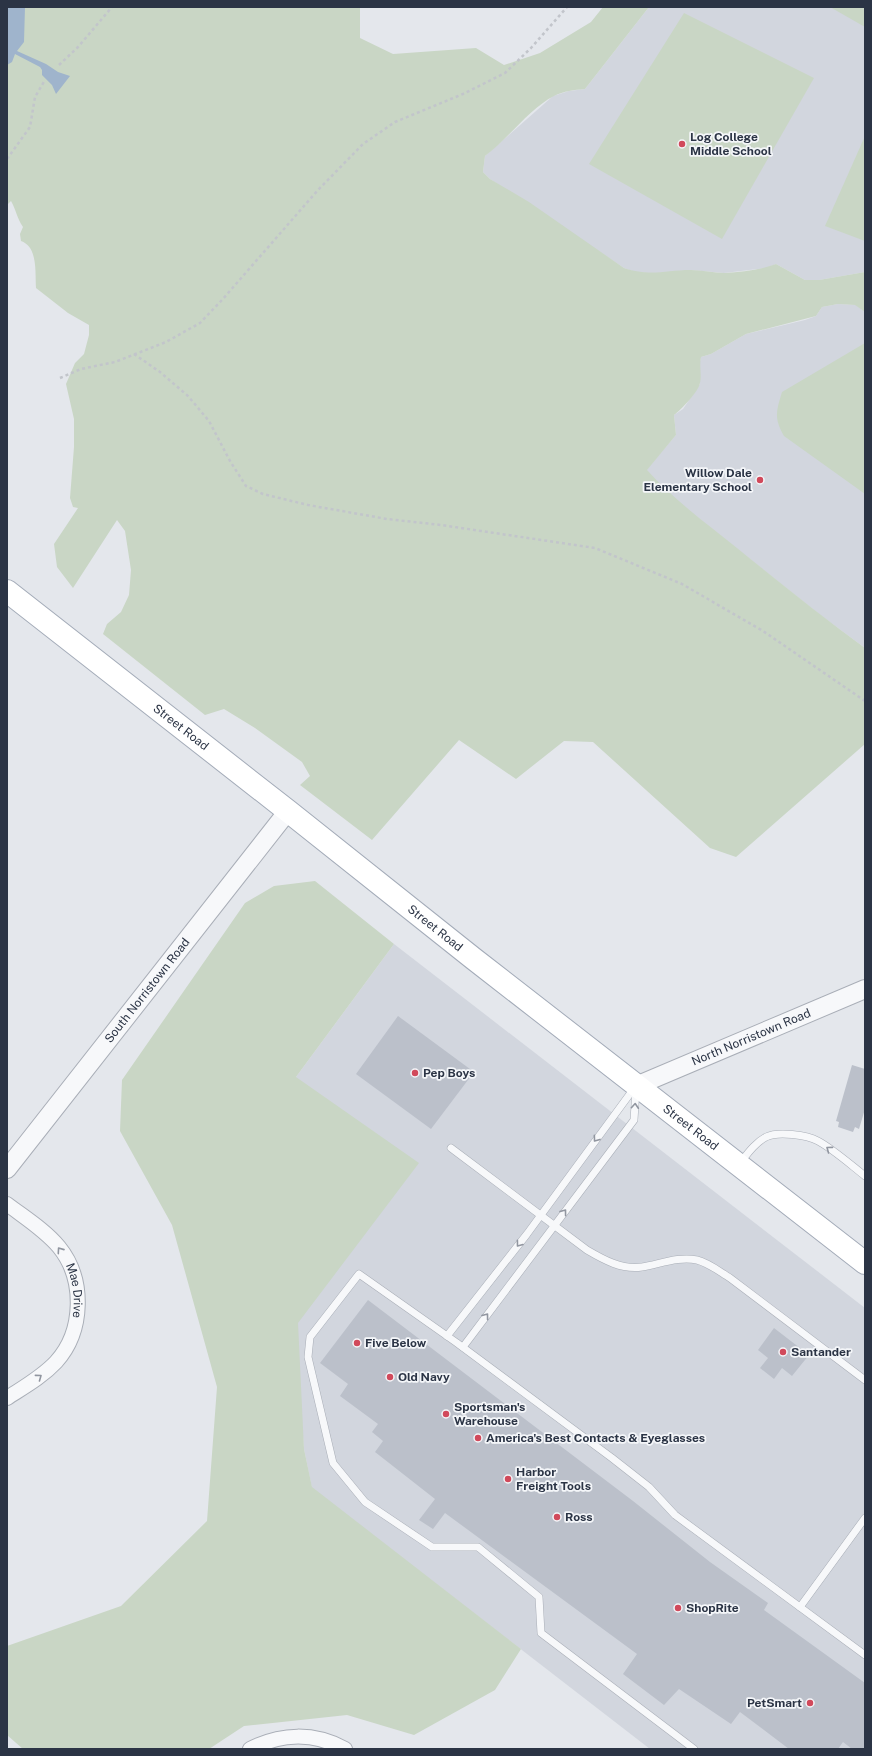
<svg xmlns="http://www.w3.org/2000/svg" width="872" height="1756" font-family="'Public Sans',sans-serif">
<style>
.built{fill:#d2d6de}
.green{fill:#c9d6c5}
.water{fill:#9fb4cc}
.building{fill:#bbc0ca}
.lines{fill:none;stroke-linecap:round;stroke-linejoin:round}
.service-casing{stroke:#a9aeb7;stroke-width:8}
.minor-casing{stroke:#a9aeb7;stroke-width:16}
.tertiary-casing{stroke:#a9aeb7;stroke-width:20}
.primary-casing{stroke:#a3abb8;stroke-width:24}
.path{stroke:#c2c5cb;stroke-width:2.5;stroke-dasharray:3 3;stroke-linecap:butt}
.service{stroke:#f7f8fa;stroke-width:7}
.minor{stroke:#f7f8fa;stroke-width:14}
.tertiary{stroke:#f7f8fa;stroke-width:18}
.primary{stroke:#fff;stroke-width:22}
.oneway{stroke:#9196a0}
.poi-dot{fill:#d1495b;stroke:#f4f6f9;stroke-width:1.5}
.labels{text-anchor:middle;stroke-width:3.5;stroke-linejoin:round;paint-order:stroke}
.poi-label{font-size:12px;font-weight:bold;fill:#2b3445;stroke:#f4f6f9;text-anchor:start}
.street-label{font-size:12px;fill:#2b3445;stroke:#f4f6f9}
</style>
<rect width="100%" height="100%" fill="#e4e7ec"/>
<g class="built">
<path d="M 649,7 L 865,7 L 865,272 L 819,280 L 805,280 L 776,264 L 766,268 L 724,273 L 691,270 L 660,274 L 635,272 L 624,268 L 490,179 L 483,172 L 485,156 L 553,96 L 569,91 L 585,89 Z"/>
<path d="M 838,304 L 856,305 L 865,312 L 865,648 L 819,614 L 693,514 L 664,490 L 646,470 L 676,435 L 674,415 L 683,409 L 700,384 L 699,366 L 701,357 L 711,354 L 746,334 L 805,320 L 816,316 L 822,307 Z"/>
<path d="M 394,944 L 865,1308 L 865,1749 L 650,1749 L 312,1488 L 304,1449 L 294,1322 L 296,1077 Z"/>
</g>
<g class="green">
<path d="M 7,7 L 360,7 L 360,38 L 393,54 L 476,48 L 504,65 L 540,53 L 591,22 L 603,7 L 649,7 L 585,89 C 574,90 564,91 554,96 C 530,108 508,139 485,156 L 483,172 L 490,179 L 529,202 L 624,268 C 651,277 665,270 691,270 C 702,270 714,273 725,273 C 742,272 760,270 776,264 L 805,280 L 819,280 L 865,272 L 865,312 L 855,305 L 838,304 L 822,307 L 816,316 L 746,334 L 711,354 L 701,357 C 699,367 702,375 700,383 C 699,391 681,410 674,415 L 676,435 L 647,470 C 674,500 706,523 737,548 C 779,582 821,616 865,648 L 865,744 L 736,857 L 710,848 L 593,742 L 564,741 L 516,779 L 459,740 L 372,840 L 300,785 L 310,776 L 302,762 L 255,728 L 224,709 L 205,715 L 103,634 L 107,624 L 121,612 L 129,595 L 131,570 L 125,531 L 117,520 L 73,588 L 57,567 L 54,544 L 78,508 L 73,507 L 70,498 L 74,447 L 74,419 L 66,384 L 75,363 L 84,354 L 89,335 L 89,325 L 68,313 L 36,288 C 35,272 38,247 21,241 L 20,234 L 23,227 C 17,218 16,210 11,201 L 7,205 Z"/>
<path d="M 830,7 L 865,7 L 865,27 Z"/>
<path d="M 684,13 L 814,78 L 722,239 L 589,164 Z"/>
<path d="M 865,136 L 865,241 L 825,226 Z"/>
<path d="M 865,343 L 865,494 L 784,436 C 774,418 776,412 782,392 Z"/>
<path d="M 315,881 L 394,944 L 296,1077 L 419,1163 L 298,1323 L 304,1449 L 312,1487 L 521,1649 L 495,1690 L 414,1735 L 347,1715 L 244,1726 L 209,1749 L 23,1749 L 7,1735 L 7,1646 L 121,1606 L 207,1521 L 217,1387 L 172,1225 L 120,1131 L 122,1080 L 245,903 L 274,886 Z"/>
</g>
<path class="water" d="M 7,7 L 25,7 L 24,42 L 17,51 L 46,64 L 58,72 L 70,76 L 56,94 L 52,85 L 42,75 L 42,70 L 40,67 L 15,54 L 12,62 L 7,65 Z"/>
<g class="building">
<path d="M 398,1016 L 474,1072 L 431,1129 L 356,1074 Z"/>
<path d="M 852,1065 L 865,1069 L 865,1109 L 859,1129 L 855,1127 L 853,1132 L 838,1127 L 839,1122 L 836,1121 Z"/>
<path d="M 368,1300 L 633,1501 L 710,1562 L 768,1603 L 764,1610 L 865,1683 L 865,1749 L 852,1749 L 843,1742 L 838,1749 L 789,1749 L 740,1712 L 731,1724 L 679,1689 L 664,1705 L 623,1674 L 637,1654 L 445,1513 L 433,1529 L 419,1520 L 435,1499 L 375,1452 L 383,1441 L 372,1432 L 378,1424 L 340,1396 L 348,1384 L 320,1363 Z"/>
<path d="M 774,1328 L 809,1355 L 792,1376 L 782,1368 L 774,1379 L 760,1368 L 768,1358 L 758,1350 Z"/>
</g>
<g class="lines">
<g class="service-casing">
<g id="service">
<path d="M 451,1148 L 587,1250 C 604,1260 622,1270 642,1267 C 660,1264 679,1256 697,1260 C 709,1263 720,1272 730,1278 L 865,1380"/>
<path d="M 740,1163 C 748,1153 755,1143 766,1137 C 778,1131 807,1135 818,1141 C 833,1149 851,1165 865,1176"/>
<path d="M 447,1336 L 527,1234 L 635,1087"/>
<path d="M 463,1347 L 634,1120 L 636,1089"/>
<path d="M 800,1607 L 865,1518"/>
<path d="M 694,1749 L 541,1633 L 539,1597 L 478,1547 L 432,1547 L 365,1502 L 333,1463 L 308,1357 L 310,1337 L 359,1274 L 457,1343 L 612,1458 L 649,1487 L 675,1515 L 865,1655"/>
</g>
</g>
<g class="minor-casing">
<g id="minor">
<path id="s1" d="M 7,1204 C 24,1217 45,1230 59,1247 C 85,1279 84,1331 56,1362 C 42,1377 24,1387 7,1398"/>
<path d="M 250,1749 C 281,1733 314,1732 345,1749"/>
</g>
</g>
<g class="tertiary-casing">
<g id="tertiary">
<path id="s2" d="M 636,1086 L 865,989"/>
<path id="s3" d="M 7,1169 L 288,811"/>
</g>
</g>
<g class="primary-casing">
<g id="primary">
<path id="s4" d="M 7,591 L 288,811 L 474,959 L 865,1263"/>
</g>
</g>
<g class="path">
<path d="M 59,65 L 78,47 L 112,7"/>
<path d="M 7,159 L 30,127 L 35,97 L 45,80"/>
<path d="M 134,354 L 160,372 L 188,396 L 209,421 L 230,461 L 246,486 L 263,494 L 308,505 L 387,519 L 441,525 L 595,548 L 682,584 L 763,631 L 865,701"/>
<path d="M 60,378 L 81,369 L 115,362 L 166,342 L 200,323 L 222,300 L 318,190 L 363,144 L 395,122 L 463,94 L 505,73 L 531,48 L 567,7"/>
</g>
<use href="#service" class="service"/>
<use href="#minor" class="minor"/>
<use href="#tertiary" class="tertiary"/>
<use href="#primary" class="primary"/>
</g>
<defs><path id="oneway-chevron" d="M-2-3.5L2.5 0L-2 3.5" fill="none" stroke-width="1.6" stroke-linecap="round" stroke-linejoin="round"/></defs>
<g class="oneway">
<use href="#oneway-chevron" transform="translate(635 1106) rotate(-86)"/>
<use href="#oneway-chevron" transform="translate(596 1139) rotate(126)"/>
<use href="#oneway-chevron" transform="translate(829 1149) rotate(-144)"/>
<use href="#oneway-chevron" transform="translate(564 1212) rotate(-53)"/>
<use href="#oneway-chevron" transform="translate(519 1244) rotate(127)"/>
<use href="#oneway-chevron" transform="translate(60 1250) rotate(-125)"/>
<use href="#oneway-chevron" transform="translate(486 1316) rotate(-53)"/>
<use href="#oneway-chevron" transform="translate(39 1377) rotate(-36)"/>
</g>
<g class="poi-dot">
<circle cx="682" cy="144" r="4"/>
<circle cx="760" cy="480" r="4"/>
<circle cx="415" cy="1073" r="4"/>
<circle cx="357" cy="1343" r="4"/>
<circle cx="783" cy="1352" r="4"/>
<circle cx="390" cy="1377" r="4"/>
<circle cx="446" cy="1414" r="4"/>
<circle cx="478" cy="1438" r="4"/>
<circle cx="508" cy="1479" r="4"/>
<circle cx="557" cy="1517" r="4"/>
<circle cx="678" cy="1608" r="4"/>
<circle cx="810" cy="1703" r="4"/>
</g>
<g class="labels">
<g class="poi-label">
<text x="690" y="141">Log College<tspan x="690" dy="14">Middle School</tspan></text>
<text x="752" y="477" text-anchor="end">Willow Dale<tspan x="752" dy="14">Elementary School</tspan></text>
<text x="423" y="1077">Pep Boys</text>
<text x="365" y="1347">Five Below</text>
<text x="791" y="1356">Santander</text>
<text x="398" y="1381">Old Navy</text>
<text x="454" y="1411">Sportsman's<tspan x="454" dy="14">Warehouse</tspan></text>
<text x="486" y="1442">America's Best Contacts &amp; Eyeglasses</text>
<text x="516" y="1476">Harbor<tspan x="516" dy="14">Freight Tools</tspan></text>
<text x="565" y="1521">Ross</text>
<text x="686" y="1612">ShopRite</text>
<text x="802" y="1707" text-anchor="end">PetSmart</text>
</g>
<g class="street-label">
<text dy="4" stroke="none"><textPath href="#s4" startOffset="221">Street Road</textPath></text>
<text dy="4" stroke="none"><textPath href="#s4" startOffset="545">Street Road</textPath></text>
<text dy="4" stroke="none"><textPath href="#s3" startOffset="227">South Norristown Road</textPath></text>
<text dy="4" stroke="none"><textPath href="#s2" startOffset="125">North Norristown Road</textPath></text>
<text dy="4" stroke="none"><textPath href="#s4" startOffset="869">Street Road</textPath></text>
<text dy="4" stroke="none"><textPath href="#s1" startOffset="115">Mae Drive</textPath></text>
</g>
</g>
<rect width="872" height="1756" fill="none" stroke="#2b3445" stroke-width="16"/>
</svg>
